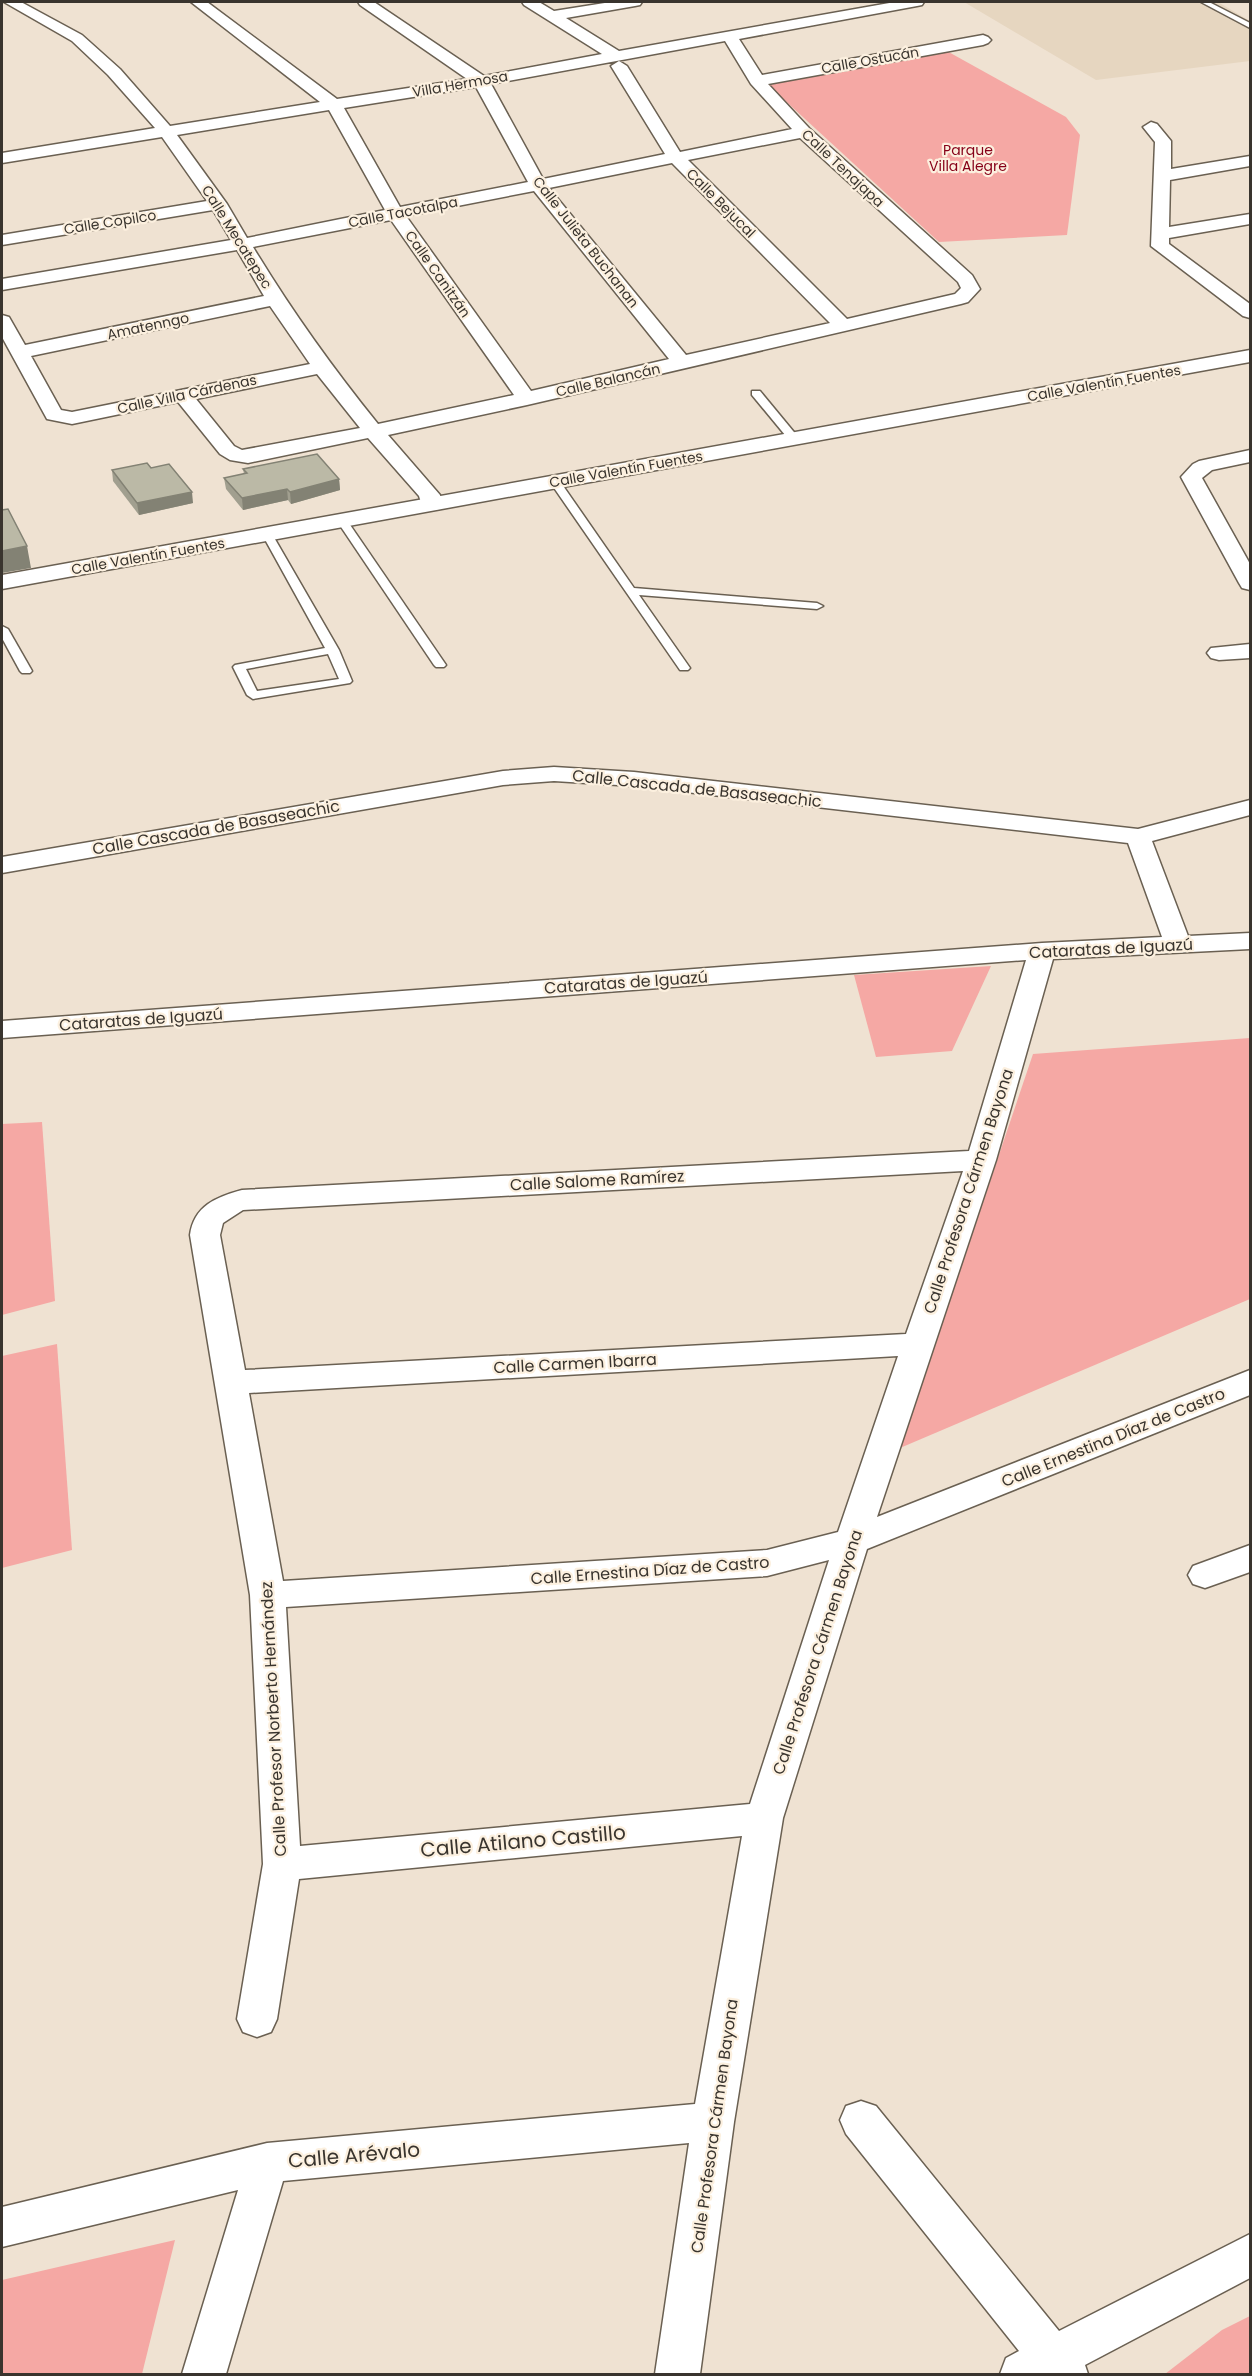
<svg xmlns="http://www.w3.org/2000/svg" width="1252" height="2376" font-family="Poppins,sans-serif">
<style>
.built{fill:#e6d6c0}
.green{fill:#f5a8a4}
.lines{fill:none;stroke-linecap:round;stroke-linejoin:round}
.service-casing{stroke:#6a6052;stroke-width:3}
.minor-casing{stroke:#6a6052;stroke-width:3}
.tertiary-casing{stroke:#6a6052;stroke-width:3}
.service{fill:#fff;fill-rule:evenodd}
.minor{fill:#fff;fill-rule:evenodd}
.tertiary{fill:#fff;fill-rule:evenodd}
.wall{fill:#a19f8f}
.shaded-wall{fill:#838274}
.building{fill:#bbb9a6;stroke:#838274;stroke-width:1.5}
.labels{text-anchor:middle;stroke-width:4.5;stroke-linejoin:round;paint-order:stroke}
.far-street-label{font-size:14px;fill:#39342e;stroke:#fcf0df}
.far-park-label{font-size:14px;fill:#860018;stroke:#fcf0df}
.street-label{font-size:16px;fill:#39342e;stroke:#fcf0df}
.near-street-label{font-size:20px;fill:#39342e;stroke:#fcf0df}
</style>
<rect width="100%" height="100%" fill="#efe2d2"/>
<path class="built" d="M 964,2 L 1218,2 L 1250,21 L 1250,61 L 1096,80 Z"/>
<g class="green">
<path d="M 945,50 L 1066,117 L 1080,135 L 1067,235 L 939,242 L 768,85 Z"/>
<path d="M 991,966 L 952,1051 L 876,1057 L 854,975 Z"/>
<path d="M 1250,1038 L 1250,1299 L 900,1448 L 1033,1054 Z"/>
<path d="M 42,1122 L 55,1301 L 2,1315 L 2,1124 Z"/>
<path d="M 57,1344 L 72,1550 L 2,1568 L 2,1356 Z"/>
<path d="M 175,2240 L 142,2374 L 2,2374 L 2,2280 Z"/>
<path d="M 1250,2316 L 1250,2374 L 1165,2374 L 1222,2330 Z"/>
</g>
<g class="lines">
<g class="service-casing">
<g id="service">
<path d="M 1201,2 L 1209,2 L 1250,23 L 1250,28 Z"/>
<path d="M 752,391 L 760,391 L 798,437 L 798,441 L 790,441 L 752,395 Z"/>
<path d="M 555,479 L 559,480 L 634,588 L 817,603 L 823,606 L 817,609 L 639,595 L 690,668 L 688,670 L 680,670 L 550,482 Z"/>
<path d="M 342,518 L 346,519 L 446,665 L 444,667 L 436,667 L 434,665 L 337,521 Z"/>
<path d="M 267,531 L 272,534 L 339,650 L 352,681 L 350,683 L 253,699 L 247,695 L 233,667 L 235,665 L 325,648 L 262,534 ZM 328,654 L 339,679 L 257,691 L 246,669 Z"/>
<path d="M 2,626 L 8,629 L 32,671 L 30,673 L 22,673 L 20,671 L 2,638 Z"/>
</g>
</g>
<g class="minor-casing">
<g id="minor">
<path d="M 4,2 L 21,2 L 82,35 L 120,69 L 170,126 L 320,102 L 191,2 L 207,2 L 337,99 L 467,79 L 360,5 L 358,2 L 374,2 L 484,76 L 602,54 L 524,5 L 522,2 L 539,2 L 554,11 L 611,2 L 642,2 L 640,5 L 635,6 L 566,18 L 619,51 L 895,2 L 924,2 L 922,5 L 917,6 L 739,39 L 762,75 L 983,35 L 988,37 L 991,40 L 988,43 L 983,45 L 768,84 L 809,128 L 972,275 L 980,289 L 968,302 L 961,304 L 527,405 L 388,435 L 440,495 L 442,504 L 439,509 L 431,510 L 423,509 L 419,496 L 368,438 L 248,463 L 230,460 L 220,454 L 178,402 L 72,424 L 47,419 L 2,337 L 2,315 L 9,317 L 25,345 L 264,296 L 237,250 L 2,290 L 2,279 L 231,240 L 213,210 L 2,245 L 2,235 L 207,201 L 162,137 L 2,163 L 2,153 L 155,128 L 108,75 L 72,41 ZM 725,41 L 751,84 L 792,129 L 680,152 L 627,66 L 619,61 L 611,66 L 665,154 L 543,179 L 491,84 ZM 476,87 L 528,182 L 400,207 L 344,108 ZM 329,110 L 385,210 L 247,238 L 227,204 L 177,135 ZM 800,138 L 958,282 L 961,288 L 955,294 L 847,319 L 688,160 ZM 672,163 L 830,323 L 686,355 L 549,188 ZM 534,191 L 669,359 L 531,391 L 406,216 ZM 391,220 L 514,395 L 378,424 C 332,367 291,310 253,247 ZM 270,306 L 310,364 L 72,412 L 61,410 L 31,356 ZM 317,374 L 360,428 L 242,450 L 234,446 L 196,399 Z"/>
<path d="M 1151,122 L 1157,124 L 1171,141 L 1171,169 L 1250,156 L 1250,166 L 1170,180 L 1169,227 L 1250,214 L 1250,224 L 1169,238 L 1169,244 L 1250,304 L 1250,318 L 1243,316 L 1151,246 L 1155,142 L 1143,127 Z"/>
<path d="M 1250,450 L 1250,462 L 1212,470 L 1202,478 L 1250,564 L 1250,590 L 1242,588 L 1239,583 L 1181,477 L 1193,464 L 1199,461 Z"/>
<path d="M 1250,644 L 1250,658 L 1219,660 L 1211,658 L 1207,653 L 1211,648 Z"/>
<path d="M 554,767 L 634,772 L 1138,829 L 1250,800 L 1250,815 L 1152,841 L 1188,936 L 1250,933 L 1250,949 L 1053,959 L 996,1160 L 877,1517 L 1250,1370 L 1250,1395 L 867,1549 L 783,1818 L 734,2122 L 700,2374 L 655,2374 L 689,2143 L 283,2181 L 226,2374 L 182,2374 L 238,2190 L 2,2247 L 2,2207 L 267,2143 L 695,2104 L 742,1836 L 299,1879 L 277,2019 L 271,2032 L 257,2037 L 243,2032 L 237,2019 L 263,1864 L 250,1595 L 190,1235 C 194,1206 216,1197 242,1190 L 969,1151 L 1026,960 L 2,1038 L 2,1021 L 1042,943 L 1162,937 L 1128,843 L 634,786 L 554,781 L 503,785 L 2,873 L 2,857 L 503,771 ZM 963,1171 L 906,1334 L 245,1370 L 220,1235 L 223,1223 L 243,1210 ZM 898,1356 L 838,1532 L 767,1550 L 283,1581 L 249,1393 ZM 829,1560 L 750,1804 L 300,1846 L 286,1607 L 767,1576 Z"/>
<path d="M 1250,1545 L 1250,1572 L 1205,1588 L 1193,1584 L 1188,1575 L 1193,1566 Z"/>
<path d="M 861,2101 L 876,2106 L 1059,2331 L 1250,2234 L 1250,2278 L 1085,2365 L 1088,2374 L 1000,2374 L 1006,2358 L 1019,2351 L 846,2134 L 840,2120 L 846,2106 Z"/>
</g>
</g>
<g class="tertiary-casing">
<path id="tertiary" d="M 1250,350 L 1250,362 L 2,589 L 2,575 Z"/>
</g>
<use href="#service" class="service"/>
<use href="#minor" class="minor"/>
<use href="#tertiary" class="tertiary"/>
</g>
<g class="wall">
<path d="M 151,468 L 193,503 L 139,515 L 113,481 L 112,470 Z"/>
<path d="M 243,469 L 339,479 L 340,490 L 291,504 L 288,500 L 243,510 L 226,489 L 224,478 L 244,474 Z"/>
</g>
<g class="shaded-wall">
<path d="M 339,479 L 340,490 L 291,504 L 290,492 Z"/>
<path d="M 287,489 L 288,500 L 243,510 L 242,498 Z"/>
<path d="M 192,492 L 193,503 L 139,515 L 137,503 Z"/>
<path d="M 27,546 L 31,568 L 2,573 L 2,551 Z"/>
</g>
<g class="building">
<path d="M 317,454 L 339,479 L 290,492 L 287,489 L 242,498 L 224,478 L 247,473 L 243,469 Z"/>
<path d="M 147,463 L 151,468 L 169,464 L 192,492 L 137,503 L 112,470 Z"/>
<path d="M 8,509 L 27,546 L 2,551 L 2,510 Z"/>
</g>
<g class="labels">
<g class="far-street-label">
<text transform="translate(870 60) rotate(-10)" y="5">Calle Ostucán</text>
<text transform="translate(460 84) rotate(-10)" y="5">Villa Hermosa</text>
<text transform="translate(843 168) rotate(43)" y="5">Calle Tenajapa</text>
<text transform="translate(721 203) rotate(45)" y="5">Calle Bejucal</text>
<text transform="translate(403 212) rotate(-11)" y="5">Calle Tacotalpa</text>
<text transform="translate(110 222) rotate(-9)" y="5">Calle Copilco</text>
<text transform="translate(237 237) rotate(58)" y="5">Calle Mecatepec</text>
<text transform="translate(586 242) rotate(52)" y="5">Calle Julieta Buchanan</text>
<text transform="translate(438 274) rotate(55)" y="5">Calle Canitzán</text>
<text transform="translate(148 326) rotate(-12)" y="5">Amatenngo</text>
<text transform="translate(608 380) rotate(-13)" y="5">Calle Balancán</text>
<text transform="translate(1104 383) rotate(-10)" y="5">Calle Valentín Fuentes</text>
<text transform="translate(187 394) rotate(-12)" y="5">Calle Villa Cárdenas</text>
<text transform="translate(626 469) rotate(-10)" y="5">Calle Valentín Fuentes</text>
<text transform="translate(148 556) rotate(-10)" y="5">Calle Valentín Fuentes</text>
</g>
<g class="far-park-label">
<text x="968" y="155">Parque<tspan x="968" dy="16">Villa Alegre</tspan></text>
</g>
<g class="street-label">
<text transform="translate(697 788) rotate(6)" y="6">Calle Cascada de Basaseachic</text>
<text transform="translate(216 827) rotate(-10)" y="6">Calle Cascada de Basaseachic</text>
<text transform="translate(1111 948) rotate(-3)" y="6">Cataratas de Iguazú</text>
<text transform="translate(626 982) rotate(-4)" y="6">Cataratas de Iguazú</text>
<text transform="translate(141 1019) rotate(-4)" y="6">Cataratas de Iguazú</text>
<text transform="translate(597 1180) rotate(-3)" y="6">Calle Salome Ramírez</text>
<text transform="translate(968 1191) rotate(-72)" y="6">Calle Profesora Cármen Bayona</text>
<text transform="translate(575 1363) rotate(-3)" y="6">Calle Carmen Ibarra</text>
<text transform="translate(1113 1437) rotate(-22)" y="6">Calle Ernestina Díaz de Castro</text>
<text transform="translate(650 1570) rotate(-4)" y="6">Calle Ernestina Díaz de Castro</text>
<text transform="translate(817 1652) rotate(-72)" y="6">Calle Profesora Cármen Bayona</text>
<text transform="translate(273 1719) rotate(-93)" y="6">Calle Profesor Norberto Hernández</text>
<text transform="translate(714 2126) rotate(-82)" y="6">Calle Profesora Cármen Bayona</text>
</g>
<g class="near-street-label">
<text transform="translate(523 1841) rotate(-5)" y="7">Calle Atilano Castillo</text>
<text transform="translate(354 2155) rotate(-5)" y="7">Calle Arévalo</text>
</g>
</g>
<rect width="1252" height="2376" fill="none" stroke="#39342e" stroke-width="6"/>
</svg>
